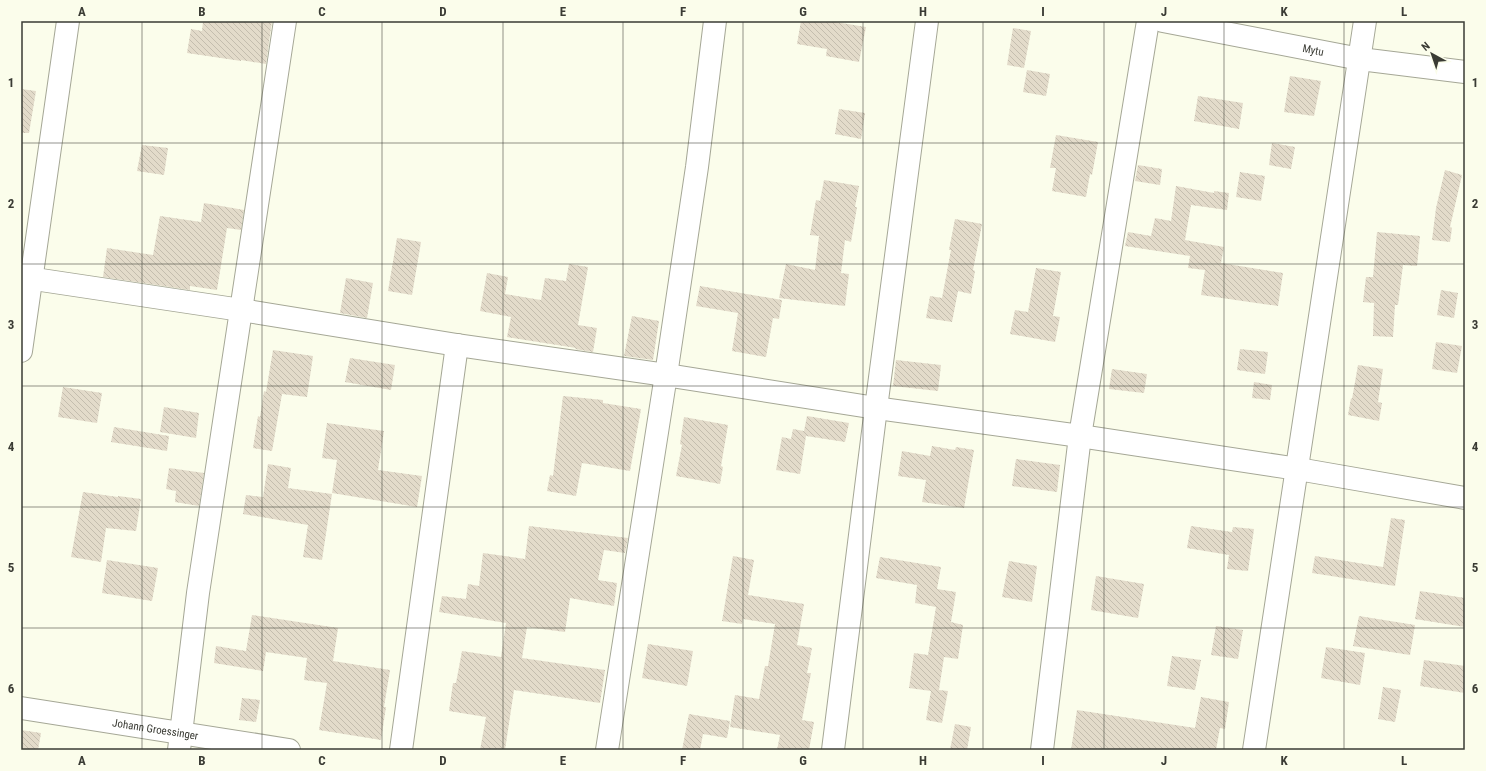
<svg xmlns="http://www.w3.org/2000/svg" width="1486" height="771" font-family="'Roboto Condensed',sans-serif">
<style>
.building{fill:url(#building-back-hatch)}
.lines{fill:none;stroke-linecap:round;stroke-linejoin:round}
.minor-casing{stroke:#a5a796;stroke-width:24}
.minor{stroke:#fff;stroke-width:22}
.grid{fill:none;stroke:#3a3b34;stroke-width:1;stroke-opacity:0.55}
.labels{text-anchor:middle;stroke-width:4;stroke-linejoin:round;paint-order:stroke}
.street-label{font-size:11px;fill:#3a3b34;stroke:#fbfdeb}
.neatline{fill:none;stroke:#3a3b34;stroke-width:1.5}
.grid-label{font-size:13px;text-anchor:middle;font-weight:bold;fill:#3a3b34}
</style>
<defs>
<pattern id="building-back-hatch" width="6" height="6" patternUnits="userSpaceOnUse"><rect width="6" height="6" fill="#e3dbca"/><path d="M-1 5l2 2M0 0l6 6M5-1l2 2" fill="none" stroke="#c4bdae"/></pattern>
</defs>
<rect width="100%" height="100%" fill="#fbfdeb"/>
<g class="building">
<path d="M 203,21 L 272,21 L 266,64 L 241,60 L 241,61 L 187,53 L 191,29 L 202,31 Z"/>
<path d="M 801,21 L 829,21 L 866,27 L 859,62 L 826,56 L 827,49 L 797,44 Z"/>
<path d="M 1013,28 L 1031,31 L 1024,68 L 1007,65 Z"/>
<path d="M 1027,70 L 1050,74 L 1046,96 L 1023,92 Z"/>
<path d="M 1290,76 L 1321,81 L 1314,116 L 1284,112 Z"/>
<path d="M 21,89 L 36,91 L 29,133 L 21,133 Z"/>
<path d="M 1198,96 L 1243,103 L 1239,129 L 1194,121 Z"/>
<path d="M 839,109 L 865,113 L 861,139 L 835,134 Z"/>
<path d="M 1056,135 L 1098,142 L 1092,175 L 1090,174 L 1086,197 L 1052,191 L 1056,168 L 1050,168 Z"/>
<path d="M 1272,143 L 1295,147 L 1291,169 L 1269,165 Z"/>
<path d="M 142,145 L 168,148 L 164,175 L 137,171 Z"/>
<path d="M 1138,165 L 1162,169 L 1160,185 L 1135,181 Z"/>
<path d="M 1445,170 L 1462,175 L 1450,227 L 1452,228 L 1450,242 L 1432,240 L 1436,208 Z"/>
<path d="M 1240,172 L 1265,176 L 1261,201 L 1236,197 Z"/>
<path d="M 824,180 L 859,186 L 855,207 L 857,207 L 851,242 L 845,240 L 841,273 L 849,274 L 845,306 L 779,298 L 786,264 L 815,270 L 819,236 L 810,235 L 816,200 L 820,201 Z"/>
<path d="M 1176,186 L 1214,193 L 1214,191 L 1229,193 L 1227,210 L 1191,205 L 1185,240 L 1224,247 L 1221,263 L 1283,273 L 1278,306 L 1201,295 L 1205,270 L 1188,268 L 1190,256 L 1125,246 L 1128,232 L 1151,236 L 1155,218 L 1171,221 Z"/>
<path d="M 204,203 L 244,210 L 241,230 L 227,228 L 217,290 L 190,286 L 190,290 L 103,277 L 107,248 L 153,255 L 160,216 L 201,222 Z"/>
<path d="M 955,219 L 982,224 L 973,270 L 975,271 L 971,294 L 958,291 L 952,322 L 926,318 L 930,296 L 942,298 L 951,250 L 949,250 Z"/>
<path d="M 1377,232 L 1420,236 L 1417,266 L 1403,265 L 1398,305 L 1395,305 L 1393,337 L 1373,336 L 1374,303 L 1363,302 L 1366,277 L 1373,277 Z"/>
<path d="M 397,238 L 421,242 L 412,295 L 388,291 Z"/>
<path d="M 569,264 L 588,267 L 578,325 L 597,328 L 593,352 L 575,349 L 576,348 L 507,337 L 511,317 L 480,311 L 487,273 L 508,277 L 505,294 L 541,300 L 545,278 L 566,281 Z"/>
<path d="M 1036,268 L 1061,272 L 1053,316 L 1060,317 L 1055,342 L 1010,334 L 1015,310 L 1028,312 Z"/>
<path d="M 346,278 L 373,283 L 367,318 L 340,313 Z"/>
<path d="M 700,286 L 782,300 L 779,319 L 773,318 L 766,357 L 732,351 L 738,313 L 696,306 Z"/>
<path d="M 1441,290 L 1458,293 L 1454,318 L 1437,315 Z"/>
<path d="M 632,316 L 659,321 L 653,360 L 624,356 Z"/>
<path d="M 1436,342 L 1462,346 L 1457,373 L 1432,369 Z"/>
<path d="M 1240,349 L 1268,352 L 1265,374 L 1237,370 Z"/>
<path d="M 273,350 L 313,356 L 307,397 L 282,394 L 272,451 L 253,448 L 258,416 L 260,417 L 264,391 L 266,392 Z"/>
<path d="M 350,358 L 395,365 L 391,390 L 345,382 Z"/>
<path d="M 896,360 L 941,365 L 938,391 L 893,386 Z"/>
<path d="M 1358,365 L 1383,369 L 1378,402 L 1382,403 L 1379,421 L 1348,415 L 1351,398 L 1352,399 Z"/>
<path d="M 1112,369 L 1147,374 L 1144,393 L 1109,389 Z"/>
<path d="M 1254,382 L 1272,385 L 1270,400 L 1252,398 Z"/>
<path d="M 63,387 L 102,393 L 97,423 L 58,417 Z"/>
<path d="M 563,396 L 603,400 L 603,403 L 641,409 L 630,471 L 582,463 L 576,496 L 547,491 L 550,475 L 553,476 Z"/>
<path d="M 164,407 L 199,413 L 196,438 L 160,432 Z"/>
<path d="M 807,416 L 849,423 L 845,442 L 806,436 L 800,474 L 776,470 L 782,437 L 791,439 L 793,429 L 804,431 Z"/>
<path d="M 684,417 L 728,425 L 721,466 L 723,467 L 720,484 L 676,476 L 682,445 L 680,444 Z"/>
<path d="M 327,423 L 384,431 L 378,470 L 422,476 L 417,507 L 332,493 L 337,460 L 322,458 Z"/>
<path d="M 114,427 L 169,436 L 167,451 L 111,442 Z"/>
<path d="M 932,446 L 955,450 L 956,447 L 974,450 L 964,508 L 922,502 L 926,480 L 898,476 L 902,451 L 930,456 Z"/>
<path d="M 1016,459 L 1060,465 L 1057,492 L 1012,486 Z"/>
<path d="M 268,464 L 291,468 L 288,488 L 332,494 L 322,560 L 303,557 L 308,525 L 243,514 L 246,495 L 263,497 Z"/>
<path d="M 169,468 L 204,473 L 199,506 L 175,502 L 176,491 L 166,489 Z"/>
<path d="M 83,492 L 118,497 L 118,496 L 141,499 L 136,531 L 106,528 L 101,562 L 71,557 Z"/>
<path d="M 1391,518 L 1405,520 L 1395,586 L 1312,573 L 1315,556 L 1383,567 Z"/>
<path d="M 529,526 L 628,538 L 625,553 L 604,550 L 598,580 L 617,583 L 614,606 L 570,598 L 565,632 L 527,627 L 522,658 L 605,670 L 600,703 L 514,690 L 505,750 L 480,750 L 486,717 L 449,711 L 453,683 L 456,683 L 462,651 L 501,657 L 506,623 L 439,612 L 442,596 L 466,599 L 468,584 L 479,586 L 483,553 L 525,559 Z"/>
<path d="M 1191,526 L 1232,532 L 1233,527 L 1254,529 L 1248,571 L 1227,569 L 1229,555 L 1187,548 Z"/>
<path d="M 733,556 L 754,560 L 748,595 L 804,604 L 797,645 L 812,648 L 807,673 L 811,673 L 802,720 L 814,722 L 809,750 L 777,750 L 780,735 L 730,727 L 735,695 L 759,699 L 765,666 L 768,666 L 775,624 L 743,619 L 742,624 L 722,621 Z"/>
<path d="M 880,557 L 941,567 L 937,589 L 956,592 L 951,622 L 963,625 L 958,659 L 944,657 L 939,690 L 948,691 L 942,723 L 926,720 L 931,691 L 909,688 L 914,653 L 928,655 L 936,607 L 915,603 L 917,585 L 876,578 Z"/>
<path d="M 107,560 L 158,568 L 152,601 L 102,593 Z"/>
<path d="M 1009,561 L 1037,566 L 1032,602 L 1002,597 Z"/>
<path d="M 1096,576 L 1144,584 L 1138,618 L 1091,610 Z"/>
<path d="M 1420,591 L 1465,598 L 1465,627 L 1415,619 Z"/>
<path d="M 252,615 L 338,628 L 333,661 L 390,670 L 384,707 L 386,707 L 381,740 L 319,730 L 327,683 L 304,680 L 307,658 L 266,652 L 263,671 L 214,663 L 216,646 L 246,651 Z"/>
<path d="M 1359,616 L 1415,625 L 1410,655 L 1353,646 Z"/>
<path d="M 1216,626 L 1243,630 L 1238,659 L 1211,655 Z"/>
<path d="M 648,644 L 693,651 L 687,686 L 642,678 Z"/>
<path d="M 1326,647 L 1365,653 L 1360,685 L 1321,678 Z"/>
<path d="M 1172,656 L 1201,660 L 1195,690 L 1167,686 Z"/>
<path d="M 1424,660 L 1465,666 L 1465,693 L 1420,686 Z"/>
<path d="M 1383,687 L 1401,690 L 1395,722 L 1378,719 Z"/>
<path d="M 1201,697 L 1229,702 L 1225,729 L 1220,728 L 1216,750 L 1071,750 L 1077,710 L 1195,728 Z"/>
<path d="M 242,698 L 260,700 L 256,722 L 239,720 Z"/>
<path d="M 689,714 L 730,721 L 727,738 L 703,734 L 700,750 L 682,750 Z"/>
<path d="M 955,724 L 971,727 L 967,750 L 950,750 Z"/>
<path d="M 21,730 L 41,733 L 38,750 L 21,750 Z"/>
</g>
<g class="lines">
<g class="minor-casing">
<g id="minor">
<path id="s1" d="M 1163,21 L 1360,59 L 1465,72"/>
<path d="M 21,277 L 241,310 L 457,345 L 666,375 L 876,408 L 1080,436 L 1298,469 L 1465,498"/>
<path d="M 21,351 L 68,21"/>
<path id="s2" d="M 21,708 L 289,750"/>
<path d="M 179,750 L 198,593 L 285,21"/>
<path d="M 401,750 L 457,345"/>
<path d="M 607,750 L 666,375 L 697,167 L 715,21"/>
<path d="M 833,750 L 876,408 L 927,21"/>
<path d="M 1042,750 L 1080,436 L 1148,21"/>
<path d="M 1254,750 L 1365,21"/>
</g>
</g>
<use href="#minor" class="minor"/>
</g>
<path class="grid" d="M 142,21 L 142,750M 262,21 L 262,750M 382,21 L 382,750M 503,21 L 503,750M 623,21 L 623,750M 743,21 L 743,750M 863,21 L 863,750M 983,21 L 983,750M 1104,21 L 1104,750M 1224,21 L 1224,750M 1344,21 L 1344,750M 21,143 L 1465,143M 21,264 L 1465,264M 21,386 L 1465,386M 21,507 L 1465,507M 21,628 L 1465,628"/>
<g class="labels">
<g class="street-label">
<text dy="4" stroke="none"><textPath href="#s1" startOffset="153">Mytu</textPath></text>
<text dy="4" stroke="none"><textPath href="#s2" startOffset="136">Johann Groessinger</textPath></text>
</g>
</g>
<rect width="1486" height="771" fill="none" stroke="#fbfdeb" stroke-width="44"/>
<g transform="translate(1432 54) rotate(320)" stroke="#fbfdeb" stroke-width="3" paint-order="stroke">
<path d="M0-3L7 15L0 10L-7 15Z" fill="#3a3b34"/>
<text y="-6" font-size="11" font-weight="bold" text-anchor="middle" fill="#3a3b34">N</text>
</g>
<rect x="22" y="22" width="1442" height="727" class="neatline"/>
<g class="grid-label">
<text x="82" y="16">A</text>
<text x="202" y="16">B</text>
<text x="322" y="16">C</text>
<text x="443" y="16">D</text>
<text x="563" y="16">E</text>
<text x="683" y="16">F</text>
<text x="803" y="16">G</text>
<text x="923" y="16">H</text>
<text x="1043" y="16">I</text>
<text x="1164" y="16">J</text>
<text x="1284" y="16">K</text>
<text x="1404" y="16">L</text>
<text x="11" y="87">1</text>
<text x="1475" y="87">1</text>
<text x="11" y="208">2</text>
<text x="1475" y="208">2</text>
<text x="11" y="329">3</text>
<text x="1475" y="329">3</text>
<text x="11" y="451">4</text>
<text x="1475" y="451">4</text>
<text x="11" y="572">5</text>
<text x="1475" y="572">5</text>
<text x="11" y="693">6</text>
<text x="1475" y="693">6</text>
<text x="82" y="765">A</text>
<text x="202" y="765">B</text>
<text x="322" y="765">C</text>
<text x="443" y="765">D</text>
<text x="563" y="765">E</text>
<text x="683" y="765">F</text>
<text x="803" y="765">G</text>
<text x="923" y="765">H</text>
<text x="1043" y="765">I</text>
<text x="1164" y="765">J</text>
<text x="1284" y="765">K</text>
<text x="1404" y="765">L</text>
</g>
</svg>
